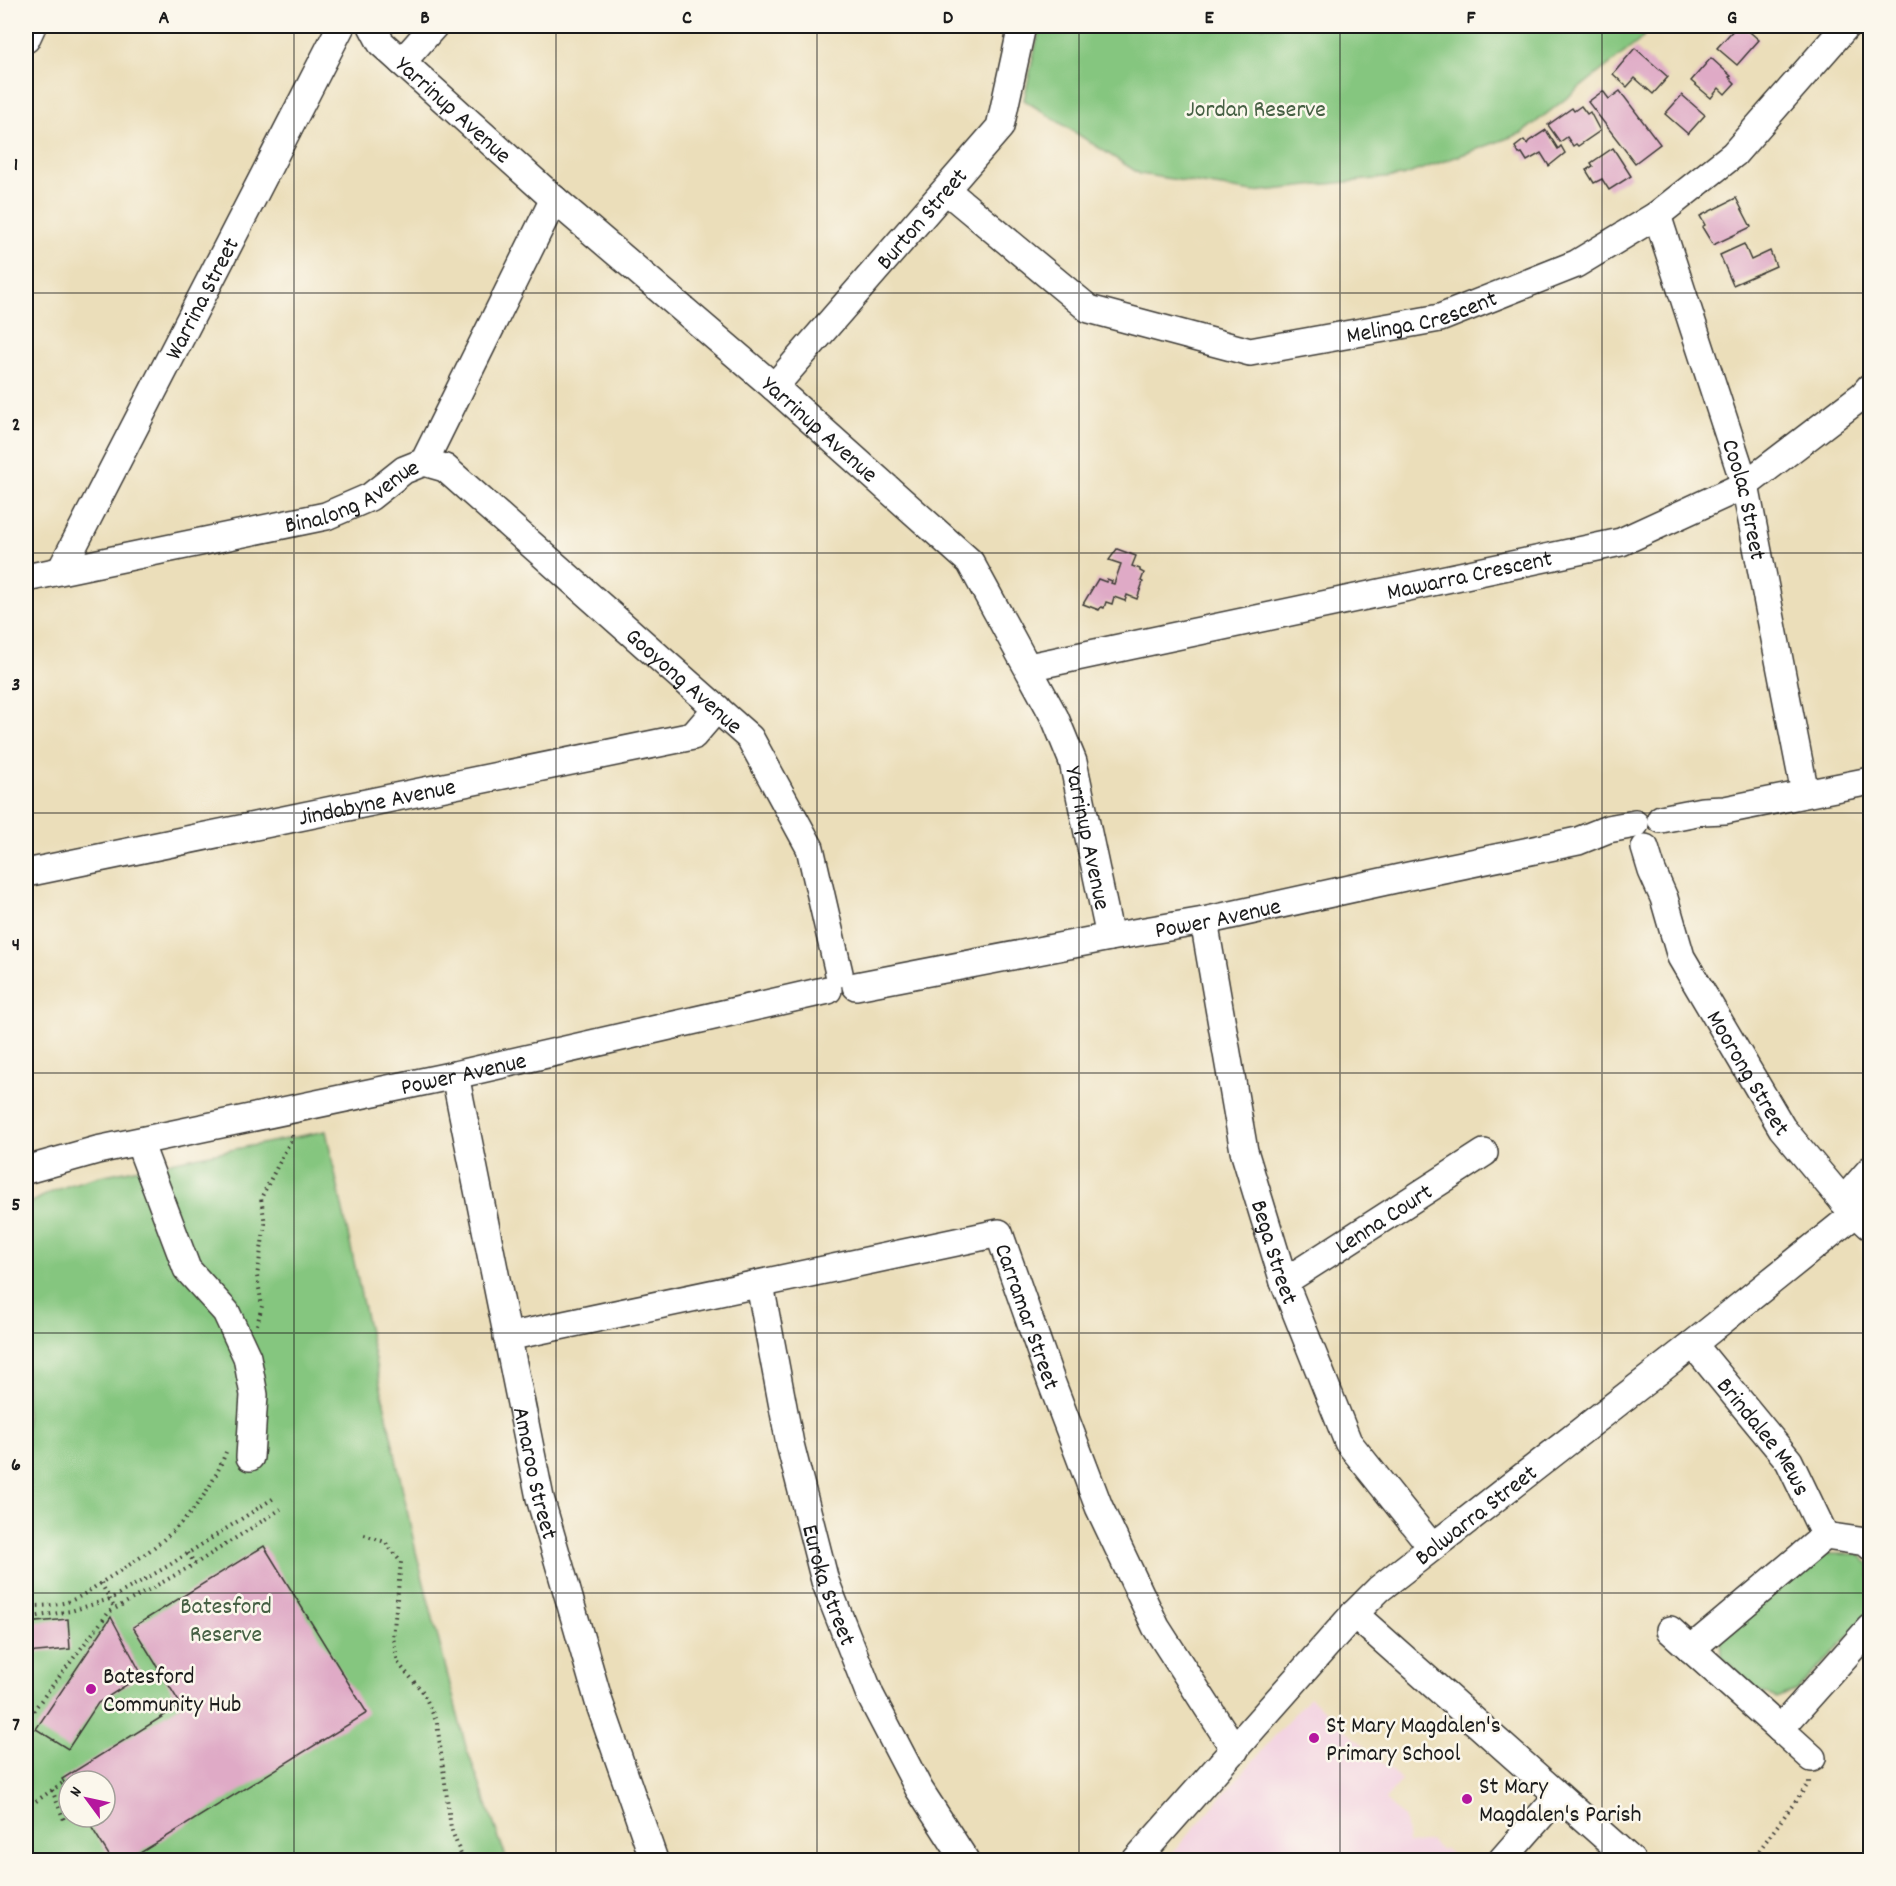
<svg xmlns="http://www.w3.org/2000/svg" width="1896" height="1886" font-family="Dekko,sans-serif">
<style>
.built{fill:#f2cfe0}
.green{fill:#85c67f;stroke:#50714e;stroke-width:1.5;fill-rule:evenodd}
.building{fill:#dfaac6}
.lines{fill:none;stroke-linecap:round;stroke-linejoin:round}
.minor-casing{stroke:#3b3934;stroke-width:30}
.path{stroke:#3b3934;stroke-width:4;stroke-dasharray:1.5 4.5;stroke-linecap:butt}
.minor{stroke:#fff;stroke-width:27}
.grid{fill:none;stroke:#1c1c1c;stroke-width:1.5;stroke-opacity:0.55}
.poi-dot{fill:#b5179e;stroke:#fbf7ec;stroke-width:2}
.labels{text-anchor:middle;stroke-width:5;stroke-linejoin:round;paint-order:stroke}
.park-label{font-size:24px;fill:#466044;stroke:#fbf7ec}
.street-label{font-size:24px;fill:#1c1c1c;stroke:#fbf7ec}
.poi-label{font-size:24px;fill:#1c1c1c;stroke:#fbf7ec;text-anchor:start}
.neatline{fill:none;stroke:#1c1c1c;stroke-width:2}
.grid-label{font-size:20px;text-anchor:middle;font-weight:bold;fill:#1c1c1c}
</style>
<rect width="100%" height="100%" fill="#fbf7ec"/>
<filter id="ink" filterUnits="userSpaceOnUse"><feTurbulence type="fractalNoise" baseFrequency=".0167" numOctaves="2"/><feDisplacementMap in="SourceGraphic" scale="12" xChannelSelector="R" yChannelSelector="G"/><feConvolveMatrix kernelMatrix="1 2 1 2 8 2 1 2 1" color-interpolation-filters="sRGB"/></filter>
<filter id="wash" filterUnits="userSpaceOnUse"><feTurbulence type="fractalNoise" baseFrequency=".008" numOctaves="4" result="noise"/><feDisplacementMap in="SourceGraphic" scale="24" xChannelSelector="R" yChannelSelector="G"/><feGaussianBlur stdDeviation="1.35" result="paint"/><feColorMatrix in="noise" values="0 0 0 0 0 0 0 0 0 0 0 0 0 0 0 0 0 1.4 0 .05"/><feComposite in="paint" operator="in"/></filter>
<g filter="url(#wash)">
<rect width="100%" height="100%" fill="#ebdeba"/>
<path class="built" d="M 1309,1697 L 1402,1780 L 1385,1800 L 1405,1819 L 1408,1844 L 1430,1841 L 1441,1850 L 1444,1848 L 1459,1860 L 1166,1860 Z"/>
<g class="green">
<path d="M 1040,26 L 1653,26 L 1638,42 L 1522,133 L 1403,176 L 1253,192 L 1140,174 L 1024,100 Z"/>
<path d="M 326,1131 L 416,1552 L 466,1747 L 507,1860 L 26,1860 L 26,1206 C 49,1191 74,1183 100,1176 ZM 69,1781 L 105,1781 L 105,1817 L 69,1817 Z"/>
<path d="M 1818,1554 L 1859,1554 L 1870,1566 L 1870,1614 L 1797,1690 L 1777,1698 L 1757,1691 L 1722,1657 L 1721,1639 Z"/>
</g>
<g id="blocks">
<g class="building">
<path d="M 1737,26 L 1743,26 L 1759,40 L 1737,65 L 1717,48 Z"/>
<path d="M 1635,48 L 1668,77 L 1653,94 L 1635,78 L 1627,87 L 1613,74 Z"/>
<path d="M 1711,58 L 1731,76 L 1729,77 L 1735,83 L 1725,94 L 1719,88 L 1711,98 L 1691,81 Z"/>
<path d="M 1603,91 L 1609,99 L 1620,91 L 1660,144 L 1635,163 L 1588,102 Z"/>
<path d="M 1682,95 L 1705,115 L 1688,134 L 1665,114 Z"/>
<path d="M 1581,106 L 1587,114 L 1590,112 L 1600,131 L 1578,146 L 1576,144 L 1573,146 L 1567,137 L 1560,142 L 1548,125 L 1572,108 L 1574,111 Z"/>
<path d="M 1546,130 L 1558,149 L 1561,146 L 1565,153 L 1549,166 L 1541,153 L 1527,161 L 1522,153 L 1519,154 L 1515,147 L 1524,140 L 1527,144 L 1529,141 Z"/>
<path d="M 1613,148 L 1631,176 L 1609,190 L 1602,179 L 1594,183 L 1586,170 L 1593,166 L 1591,163 Z"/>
<path d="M 1736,198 L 1751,227 L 1713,245 L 1702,227 L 1705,225 L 1700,216 Z"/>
<path d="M 1744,244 L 1751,260 L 1770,251 L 1776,266 L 1733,285 L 1720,255 Z"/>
<path d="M 1117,549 L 1136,556 L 1132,566 L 1140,569 L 1140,571 L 1144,573 L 1141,581 L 1143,582 L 1137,599 L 1127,595 L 1125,601 L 1114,597 L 1112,604 L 1106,602 L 1104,608 L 1101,607 L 1099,610 L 1083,604 L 1098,579 L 1106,582 L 1107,579 L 1112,581 L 1111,583 L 1114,584 L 1121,564 L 1109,560 Z"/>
<path d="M 264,1546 L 367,1713 L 129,1860 L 112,1860 L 85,1817 L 105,1817 L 105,1781 L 69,1781 L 69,1791 L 62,1779 L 181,1705 L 133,1627 Z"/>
<path d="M 111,1617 L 142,1675 L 98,1703 L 68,1749 L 36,1729 Z"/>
<path d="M 68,1619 L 70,1649 L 26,1653 L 26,1623 Z"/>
</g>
</g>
</g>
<g filter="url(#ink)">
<use href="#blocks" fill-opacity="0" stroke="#3b3934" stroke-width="1.5"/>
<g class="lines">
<g class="minor-casing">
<g id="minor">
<path id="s1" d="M 372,26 L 381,43 L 554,199 L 774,387 L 970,562 L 1055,718 L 1073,762 L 1110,937"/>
<path d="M 26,39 L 32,26"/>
<path d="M 402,62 L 434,26"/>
<path id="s2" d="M 946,190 L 1089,309 L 1250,352 L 1440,318 L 1576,264 L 1657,215 L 1734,154 L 1846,26"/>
<path id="s3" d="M 1657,215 L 1745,485 L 1805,793"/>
<path id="s4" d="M 774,387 L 1000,127 L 1022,26"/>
<path id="s5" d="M 424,462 L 445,468 L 750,738 L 810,848 L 839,973"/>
<path id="s6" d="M 61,570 L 341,26"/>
<path id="s7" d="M 26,578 L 326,516 L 370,497 L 404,470 L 424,462 L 554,199"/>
<path id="s8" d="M 1029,667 L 1621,542 L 1745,485 L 1863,395 L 1870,387"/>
<path d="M 1661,819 L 1702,811 L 1725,810 L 1870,781"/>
<path id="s9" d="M 1645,848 L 1652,871 L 1664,898 L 1681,957 L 1782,1128 L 1843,1201 L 1870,1226"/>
<path id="s10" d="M 26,873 L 693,736 L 717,708"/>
<path id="s11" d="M 1204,921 L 1244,1151 L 1284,1282 L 1348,1442 L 1432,1547"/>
<path id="s12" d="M 856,986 L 1110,937 L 1204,921 L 1409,876 L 1578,841 L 1608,829 L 1635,824"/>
<path id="s13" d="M 455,1075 L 540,1498 L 599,1702 L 654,1860"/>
<path d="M 139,1142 L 187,1269 L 226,1312 L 247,1357 L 254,1395 L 250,1457"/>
<path id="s14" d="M 26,1170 L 97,1150 L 455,1075 L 828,990"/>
<path d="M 1843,1201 L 1870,1170"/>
<path id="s15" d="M 1284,1282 L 1484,1153"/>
<path id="s16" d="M 760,1285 L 790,1444 L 825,1581 L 870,1695 L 919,1789 L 965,1860"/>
<path id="s17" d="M 507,1337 L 999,1233 L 1051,1381 L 1099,1507 L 1156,1627 L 1235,1750"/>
<path id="s18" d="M 1693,1344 L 1789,1461 L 1825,1536"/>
<path d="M 1825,1536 L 1866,1542 L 1870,1546"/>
<path d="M 1354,1614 L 1631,1860"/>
<path d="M 1670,1630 L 1780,1729"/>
<path d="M 1691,1649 L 1825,1536"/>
<path d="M 1812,1758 L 1780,1729 L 1870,1628"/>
<path id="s19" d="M 1136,1860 L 1354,1614 L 1379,1589 L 1693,1344 L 1856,1213"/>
<path d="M 1502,1860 L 1558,1796"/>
</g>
</g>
<g class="path">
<path d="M 257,1325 L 262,1306 L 257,1276 L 265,1224 L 261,1198 L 292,1138 L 291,1132"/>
<path d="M 364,1535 L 385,1542 L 401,1562 L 393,1637 L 398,1663 L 423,1692 L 437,1723 L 451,1828 L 463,1860"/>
<path d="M 188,1553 L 195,1564"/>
<path d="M 101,1583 L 115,1609"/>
<path d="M 26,1606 C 39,1606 53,1606 67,1602 C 81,1598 97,1585 110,1577 C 164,1544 203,1512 226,1452"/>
<path d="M 26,1618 L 71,1611 L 110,1599 L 168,1566 L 274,1498"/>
<path d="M 26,1720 L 109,1612 L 195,1564 L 281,1509"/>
<path d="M 52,1790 L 64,1820"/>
<path d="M 26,1808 L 64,1782"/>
<path d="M 1752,1860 L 1809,1783 L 1809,1780"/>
</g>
<use href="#minor" class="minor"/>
</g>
</g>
<path class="grid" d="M 294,26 L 294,1860M 556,26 L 556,1860M 817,26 L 817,1860M 1079,26 L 1079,1860M 1340,26 L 1340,1860M 1602,26 L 1602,1860M 26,293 L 1870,293M 26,553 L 1870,553M 26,813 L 1870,813M 26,1073 L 1870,1073M 26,1333 L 1870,1333M 26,1593 L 1870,1593"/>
<g class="poi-dot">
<circle cx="91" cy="1689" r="6"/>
<circle cx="1314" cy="1738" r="6"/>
<circle cx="1467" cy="1799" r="6"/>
</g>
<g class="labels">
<g class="park-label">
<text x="1256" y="116">Jordan Reserve</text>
<text x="226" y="1613">Batesford<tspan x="226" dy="28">Reserve</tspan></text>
</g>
<g class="street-label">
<text dy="8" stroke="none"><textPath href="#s1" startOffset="118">Yarrinup Avenue</textPath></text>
<text dy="8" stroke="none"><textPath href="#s4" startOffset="224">Burton Street</textPath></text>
<text dy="8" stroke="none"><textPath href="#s6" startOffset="306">Warrina Street</textPath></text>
<text dy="8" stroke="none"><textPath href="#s2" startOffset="528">Melinga Crescent</textPath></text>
<text dy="8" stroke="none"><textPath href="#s1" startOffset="604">Yarrinup Avenue</textPath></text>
<text dy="8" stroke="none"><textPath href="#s7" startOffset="338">Binalong Avenue</textPath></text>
<text dy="8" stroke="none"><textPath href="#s3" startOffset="298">Coolac Street</textPath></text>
<text dy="8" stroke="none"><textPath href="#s8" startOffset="450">Mawarra Crescent</textPath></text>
<text dy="8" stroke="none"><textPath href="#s5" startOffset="342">Gooyong Avenue</textPath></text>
<text dy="8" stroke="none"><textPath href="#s10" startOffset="358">Jindabyne Avenue</textPath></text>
<text dy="8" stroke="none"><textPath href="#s1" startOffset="1107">Yarrinup Avenue</textPath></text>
<text dy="8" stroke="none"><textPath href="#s12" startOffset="368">Power Avenue</textPath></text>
<text dy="8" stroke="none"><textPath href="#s9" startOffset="249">Moorong Street</textPath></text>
<text dy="8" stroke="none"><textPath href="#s14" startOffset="448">Power Avenue</textPath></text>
<text dy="8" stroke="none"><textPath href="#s15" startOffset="118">Lenna Court</textPath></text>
<text dy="8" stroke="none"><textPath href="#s11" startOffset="339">Bega Street</textPath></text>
<text dy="8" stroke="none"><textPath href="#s17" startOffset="591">Carramar Street</textPath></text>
<text dy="8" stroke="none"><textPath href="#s18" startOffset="117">Brindalee Mews</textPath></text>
<text dy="8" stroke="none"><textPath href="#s13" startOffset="406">Amaroo Street</textPath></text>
<text dy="8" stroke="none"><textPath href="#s19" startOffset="486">Bolwarra Street</textPath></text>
<text dy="8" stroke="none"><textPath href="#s16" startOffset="308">Euroka Street</textPath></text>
</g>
<g class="poi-label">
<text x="103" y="1683">Batesford<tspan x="103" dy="28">Community Hub</tspan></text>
<text x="1326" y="1732">St Mary Magdalen's<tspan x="1326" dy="28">Primary School</tspan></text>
<text x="1479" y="1793">St Mary<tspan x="1479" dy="28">Magdalen's Parish</tspan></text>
</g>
</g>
<rect width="1896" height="1886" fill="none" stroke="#fbf7ec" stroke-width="66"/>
<g transform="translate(87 1799) rotate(303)"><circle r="28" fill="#fbf7ec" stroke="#a29f99" stroke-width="1.5"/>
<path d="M0-4.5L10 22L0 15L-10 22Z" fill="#b5179e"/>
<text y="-9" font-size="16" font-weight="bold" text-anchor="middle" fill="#1c1c1c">N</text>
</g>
<rect x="33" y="33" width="1830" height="1820" class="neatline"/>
<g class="grid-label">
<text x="164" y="23">A</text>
<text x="425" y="23">B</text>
<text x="687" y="23">C</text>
<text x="948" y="23">D</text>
<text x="1209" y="23">E</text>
<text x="1471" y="23">F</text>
<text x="1732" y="23">G</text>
<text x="16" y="170">1</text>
<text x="16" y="430">2</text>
<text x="16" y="690">3</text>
<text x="16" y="950">4</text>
<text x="16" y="1210">5</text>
<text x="16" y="1470">6</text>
<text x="16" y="1730">7</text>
</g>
</svg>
